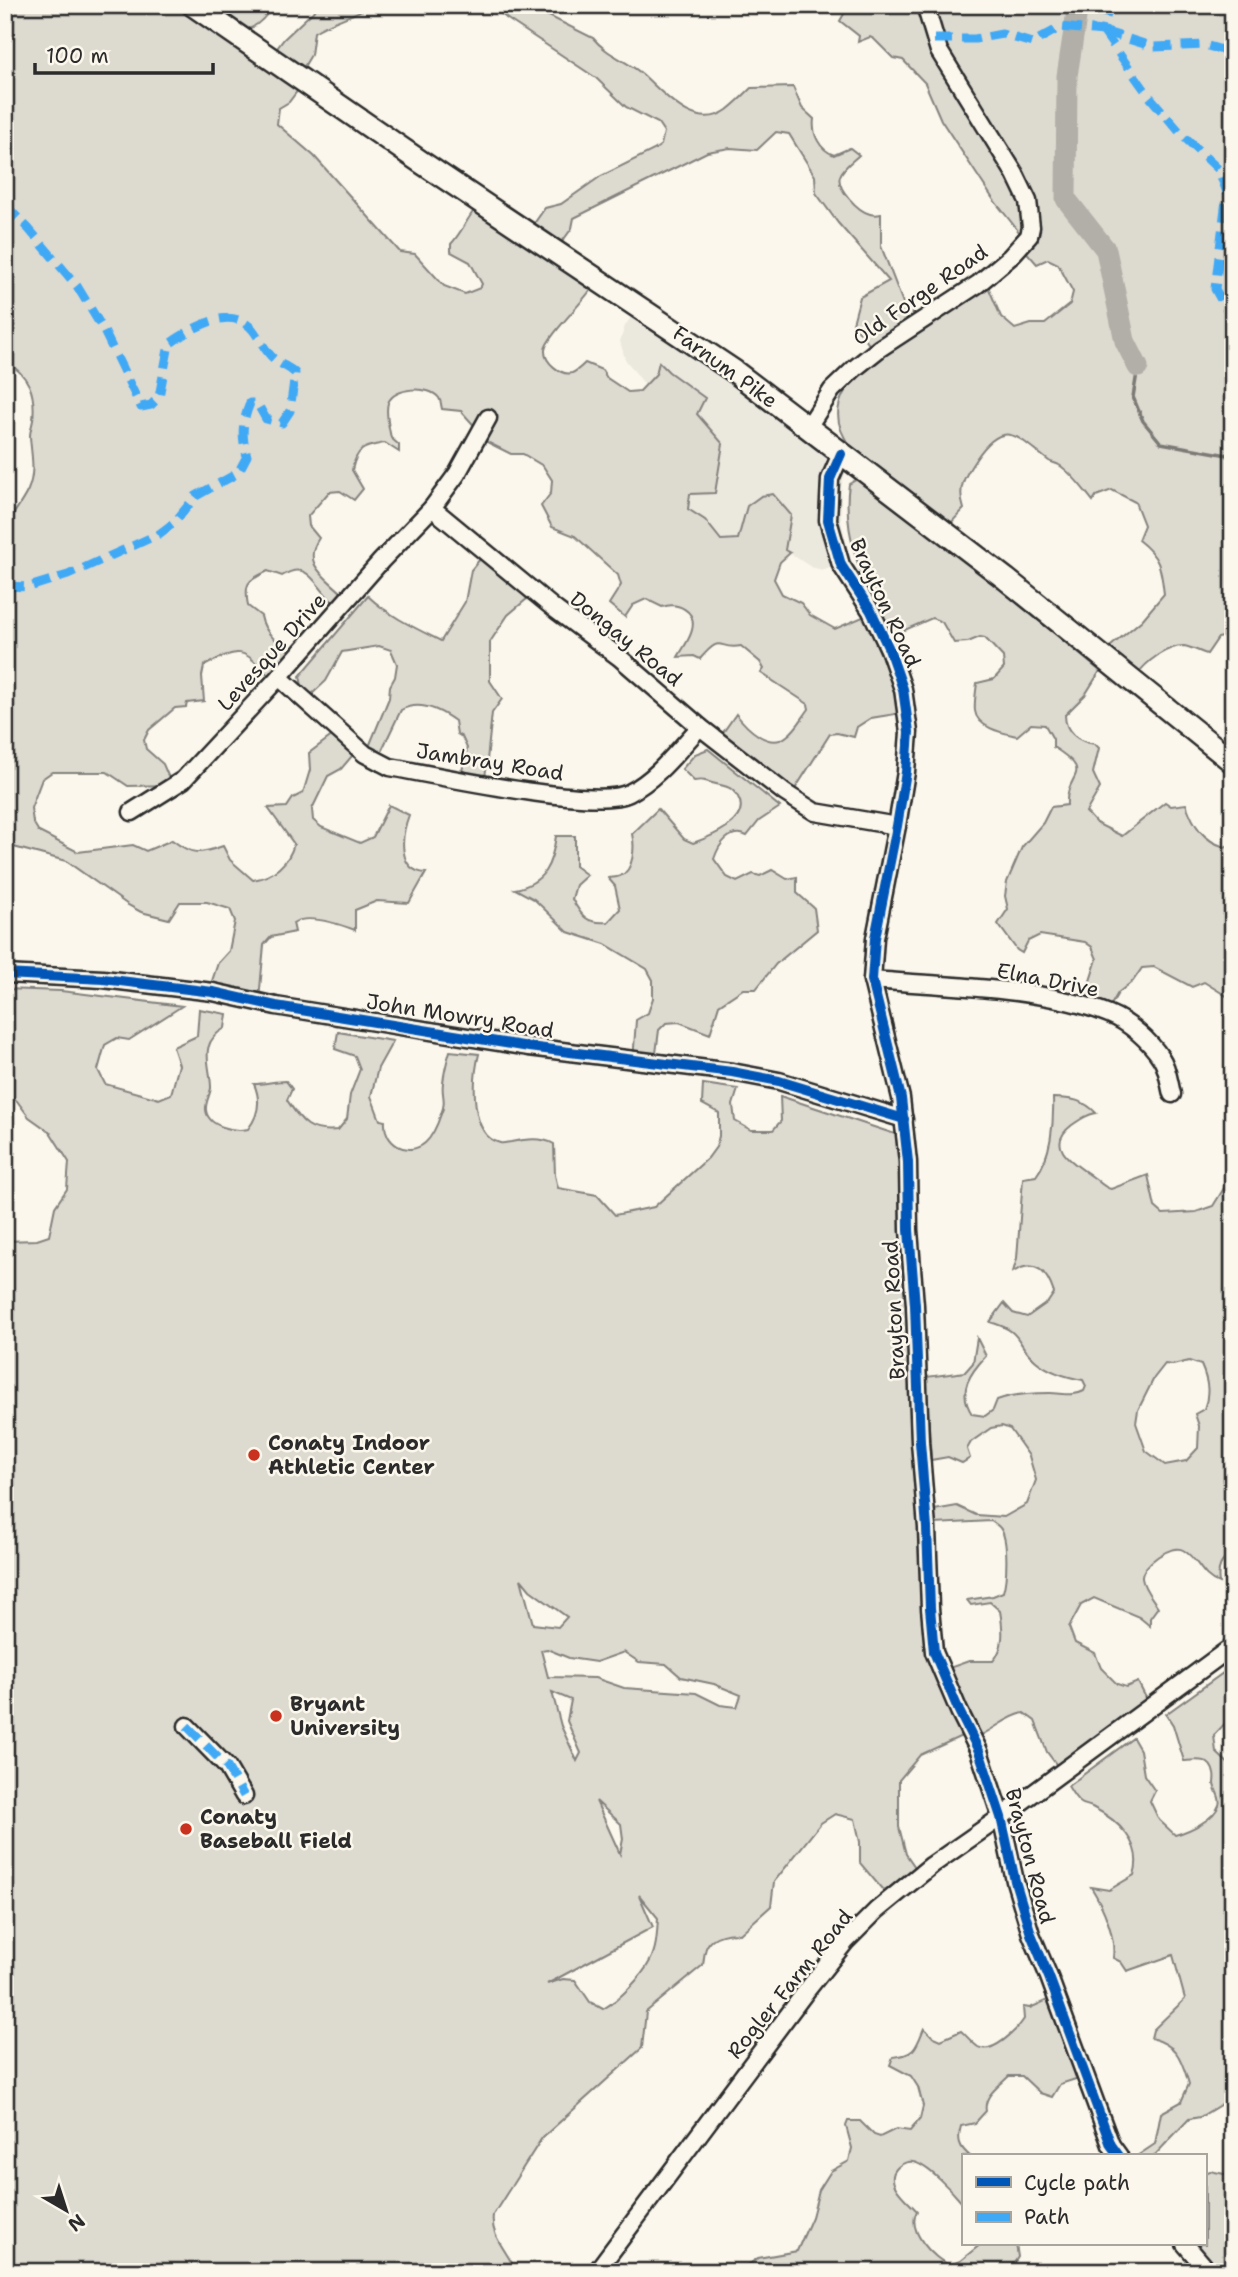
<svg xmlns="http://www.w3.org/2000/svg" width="1238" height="2277" font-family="'Shantell Sans',sans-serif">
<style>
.built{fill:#ebe8de}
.green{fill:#dddad0;stroke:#84827e;stroke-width:2;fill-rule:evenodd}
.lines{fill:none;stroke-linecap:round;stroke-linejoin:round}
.stream{stroke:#7b7a75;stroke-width:3.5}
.river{stroke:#b1afa7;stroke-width:21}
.minor-casing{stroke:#2b2b2b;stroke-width:21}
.major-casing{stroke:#2b2b2b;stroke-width:26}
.minor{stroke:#fbf7ec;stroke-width:16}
.major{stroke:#fbf7ec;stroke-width:21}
.quiet{stroke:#3fa9f5;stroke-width:9;stroke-dasharray:18 9;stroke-linecap:butt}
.cycleway-casing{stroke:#fbf7ec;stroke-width:15}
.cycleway{stroke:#0057b8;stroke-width:10}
.poi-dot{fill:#c8321e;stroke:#fbf7ec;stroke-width:2.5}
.labels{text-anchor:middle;stroke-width:5;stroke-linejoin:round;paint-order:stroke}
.street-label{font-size:21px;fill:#2b2b2b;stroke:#fbf7ec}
.poi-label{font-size:21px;font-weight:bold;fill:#2b2b2b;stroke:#fbf7ec;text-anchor:start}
</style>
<rect width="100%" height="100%" fill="#fbf7ec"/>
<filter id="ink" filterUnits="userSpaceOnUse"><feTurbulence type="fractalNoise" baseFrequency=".0143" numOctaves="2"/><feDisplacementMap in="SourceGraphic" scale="14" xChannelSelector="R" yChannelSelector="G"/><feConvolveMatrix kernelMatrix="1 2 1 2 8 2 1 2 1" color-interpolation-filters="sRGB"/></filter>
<g filter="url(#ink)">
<path class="built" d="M 637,308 L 851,455 L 842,482 L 841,497 L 841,521 L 850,558 L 823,570 L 811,567 L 785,550 L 791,515 L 747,506 L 739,539 L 721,540 L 705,520 L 688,509 L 690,494 L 715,493 L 723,444 L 696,414 L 669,372 L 660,362 L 656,374 L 645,385 L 625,359 L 620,341 L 625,326 Z"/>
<g class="green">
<path d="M 5,5 L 173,5 L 298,90 L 289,102 L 279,108 L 277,124 L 314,156 L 400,252 L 415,254 L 444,286 L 465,294 L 480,288 L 482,284 L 470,262 L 451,252 L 451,244 C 461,233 466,221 475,209 L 592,288 C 583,302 546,338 545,350 C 544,362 561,376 572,373 C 577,371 581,367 585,363 L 602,370 L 607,378 L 628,392 L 640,391 L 656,374 L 659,362 L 669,372 L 705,398 L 697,414 L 723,444 L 715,493 L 690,494 L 688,509 L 705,520 L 721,540 L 738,539 L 747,506 L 761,496 L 773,494 L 791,515 L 785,550 L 790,553 L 780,562 L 774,579 L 782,594 L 801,603 L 810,615 L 835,629 L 865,616 L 902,706 L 902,713 L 871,718 L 857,727 L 854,737 L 837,733 L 830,734 L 795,789 L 722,734 L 736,714 C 746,727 769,751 787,736 C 796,730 802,718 809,709 L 808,704 L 761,673 L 764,669 L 760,662 L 741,646 C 717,651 723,632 700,659 L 694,656 L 678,657 C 683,648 690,639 692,630 C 697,610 677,602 662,607 L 646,599 L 633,605 L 625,617 L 609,604 L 621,585 L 618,575 L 575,536 L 552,527 L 541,506 L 551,493 L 552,480 L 543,466 L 523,454 L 511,454 L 481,439 L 480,432 L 461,411 L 442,409 C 441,405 441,401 439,398 C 429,385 394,387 388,403 C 385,412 389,428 391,438 L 399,445 L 399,452 L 385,443 C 364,447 357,447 352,470 L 363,489 L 354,500 L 340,491 L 329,492 L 308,516 L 309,526 L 319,538 C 301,565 325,576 344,595 L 336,605 C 315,588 310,558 282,576 L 268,571 C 247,581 244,583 248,606 L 261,616 C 264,633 278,643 292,653 L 270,677 C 242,647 240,647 204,666 L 202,676 L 204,701 L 187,703 L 186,707 L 175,708 L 149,730 L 144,740 L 146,749 L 163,764 L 172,785 L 128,786 L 107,772 L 52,772 L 42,779 L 31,808 L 33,822 L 39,832 L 78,852 L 133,845 L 146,851 L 172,840 C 193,856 200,854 223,846 L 230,860 L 253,880 C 273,877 289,863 294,844 L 268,808 L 287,807 L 293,798 L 303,793 L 310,770 L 309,753 L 337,732 L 358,749 L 341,769 L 328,776 L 312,809 L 313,820 L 321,827 L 360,843 L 373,837 L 389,805 L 409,815 C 401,836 397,871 426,873 L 409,903 L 377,901 L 355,910 L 355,930 C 339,924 308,913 293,923 L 295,932 L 271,937 L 264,945 L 259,1000 L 208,993 L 218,963 L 229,951 L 235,921 L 230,909 L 207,902 L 180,902 L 169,919 L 141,912 L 128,905 L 66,861 L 10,846 L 5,842 L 5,527 C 12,515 22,503 28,490 C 36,471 31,455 30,436 C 30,431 32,426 33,420 C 36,393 29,375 5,361 L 5,339 L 8,325 L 5,321 Z"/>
<path d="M 205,5 L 239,5 L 241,8 L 257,5 L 268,9 L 269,12 C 243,45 232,25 205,5 Z"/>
<path d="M 320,5 L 372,5 C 353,16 332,21 314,32 L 311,55 L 302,70 L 275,51 L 284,39 Z"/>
<path d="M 491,5 L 527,5 L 593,38 C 606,54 625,60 641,73 C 663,92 695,133 727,110 C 736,103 744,95 751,88 L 793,87 L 802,108 L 814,119 C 812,134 819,149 834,155 L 850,148 L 859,155 C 853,161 843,167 840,176 C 836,188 858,211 870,214 C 874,215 877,215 881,214 L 881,246 L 903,303 L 915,315 L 871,347 L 853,323 L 860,297 L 889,281 L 838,223 L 816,193 L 815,176 L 789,134 L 776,132 L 757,150 L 730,148 L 707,152 L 574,218 L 572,228 L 559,246 L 531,228 L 545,208 L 561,204 L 601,176 L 654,150 L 661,145 L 664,132 L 658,123 L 626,107 L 596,78 L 506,18 Z"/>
<path d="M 849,5 L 1233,5 L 1233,639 L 1228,636 L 1218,638 L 1207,654 C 1200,652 1191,647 1184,646 C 1166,646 1146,662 1136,676 L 1105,651 L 1142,620 L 1164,594 C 1161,567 1160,557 1138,540 L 1144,525 L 1135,502 L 1112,490 L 1096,496 L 1093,501 C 1083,489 1072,473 1059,465 C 1056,463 1052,463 1049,461 C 1018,438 1005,416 976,459 C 964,477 957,488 964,509 L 949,525 L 850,446 C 827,415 840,390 866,367 L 987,284 L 1001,317 L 1015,329 L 1031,324 L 1045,324 L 1070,304 L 1073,292 L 1058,264 L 1048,259 L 1037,264 L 1022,247 L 1023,237 L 993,199 L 941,120 L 925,83 L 903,60 L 893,58 L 874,39 L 870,37 L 858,42 L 859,36 L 840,21 Z"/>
<path d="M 861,477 L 871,482 L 1100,671 L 1085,695 L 1065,715 C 1065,732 1078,742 1095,744 L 1099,748 L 1093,773 L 1100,788 L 1086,812 L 1096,823 L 1122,836 L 1165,802 L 1171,806 L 1186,804 C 1193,824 1203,841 1225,847 L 1233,843 L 1233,1000 L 1204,982 L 1192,987 L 1154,967 L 1142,968 L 1133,981 L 1118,993 L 1107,1012 L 1082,1006 L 1097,959 L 1092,947 L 1085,942 L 1040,935 L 1028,941 L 1022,953 L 1017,950 L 998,924 L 1008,909 L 1005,896 L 1007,882 L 1022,847 L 1043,823 L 1051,807 L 1067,805 C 1065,772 1097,775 1053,747 L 1053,739 L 1045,725 L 1031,724 L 1017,736 C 1004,733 977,728 975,711 C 974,703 976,691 977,683 L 994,679 L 1004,668 L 1003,657 L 985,638 L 980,637 L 968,642 L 954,643 L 942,622 L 932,618 L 889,637 C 867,588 841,539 849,484 Z"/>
<path d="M 480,559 L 528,598 L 508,615 L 490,642 L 490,681 L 502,699 L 492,713 L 485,779 L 461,776 L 467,748 L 462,737 L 457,734 L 455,721 C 440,710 419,700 401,710 L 379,756 L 368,749 L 389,698 L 390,686 L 395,677 L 397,664 L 391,650 L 379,646 L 342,652 L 326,681 L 310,696 L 303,691 L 300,676 L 368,596 C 389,616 415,628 441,641 L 465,602 L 471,570 Z"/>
<path d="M 708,749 L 780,807 L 759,821 L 747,836 C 730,828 719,844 714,859 L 727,877 L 737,882 L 753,874 L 760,876 L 772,870 L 787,879 L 797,877 L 797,893 L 814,908 L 817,930 L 776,964 L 756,989 L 743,989 L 719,1005 L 710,1034 L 679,1022 L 666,1023 L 659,1030 L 655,1061 L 633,1061 L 636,1020 L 648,1013 L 653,998 L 653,980 L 647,969 L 605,944 L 568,932 L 534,899 L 515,889 C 545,883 552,864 556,836 L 575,836 L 575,866 L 587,875 L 576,885 L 572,899 C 582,917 587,924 608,922 L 620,909 L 615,886 L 608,878 C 612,877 617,878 620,876 C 634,871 635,846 632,834 L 658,809 L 684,839 L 693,843 C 710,837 752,821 738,797 C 731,786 727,787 716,784 C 705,782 707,779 694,781 L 682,769 L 695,754 Z"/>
<path d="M 5,989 L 61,991 L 182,1006 L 129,1040 L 117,1038 L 105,1045 L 98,1070 L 105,1084 L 159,1099 L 171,1094 L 179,1065 L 173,1047 L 197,1036 L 199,1009 L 227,1014 L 225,1028 C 197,1044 211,1065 211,1088 C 210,1095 205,1103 206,1110 C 208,1127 235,1132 248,1129 C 259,1115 261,1100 254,1084 C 265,1084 275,1081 286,1081 L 292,1089 L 287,1100 C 302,1122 308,1133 338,1130 L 347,1119 L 350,1095 L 360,1069 L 355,1056 L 335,1049 L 338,1032 L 393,1041 L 378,1068 L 371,1096 L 380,1120 L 385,1121 C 383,1143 407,1158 425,1143 C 432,1137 438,1123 441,1114 C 447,1100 441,1095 443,1083 C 444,1072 447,1061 450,1051 L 479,1054 C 473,1078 469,1136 500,1143 C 504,1144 508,1142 511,1142 C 526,1139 542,1137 554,1144 L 555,1175 L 558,1188 L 597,1195 L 615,1215 L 654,1207 L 708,1158 L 716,1147 L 719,1136 L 719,1113 L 702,1104 L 703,1084 L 738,1089 L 733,1105 L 735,1121 L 751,1130 L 773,1130 L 781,1121 L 780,1096 L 898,1135 L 918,1491 L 924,1633 L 937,1679 L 964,1735 L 920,1755 L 899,1780 L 899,1827 L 906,1854 L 917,1870 L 887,1895 L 860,1863 L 860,1842 L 855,1819 L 835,1814 L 821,1823 L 774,1882 L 771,1906 L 740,1934 C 730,1932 712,1935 707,1946 C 704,1951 704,1960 703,1965 L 646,2012 L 642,2048 L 542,2138 L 493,2215 C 490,2238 508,2251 516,2272 L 5,2272 L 5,1241 L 37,1240 L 49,1236 L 55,1207 L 67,1189 L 69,1162 L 50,1132 L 29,1117 L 17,1101 L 5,1092 ZM 521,1579 L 530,1590 L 567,1617 L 558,1627 L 533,1624 ZM 547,1649 L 569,1658 L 596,1662 L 624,1652 L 639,1662 L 666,1664 L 681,1677 L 714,1684 L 741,1695 L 737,1707 L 720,1705 L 696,1693 L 624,1688 L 595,1678 L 548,1677 L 541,1650 ZM 552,1692 L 571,1700 L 567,1721 L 581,1753 L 577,1761 L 561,1726 ZM 596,1801 L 621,1824 L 623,1839 L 620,1854 ZM 639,1895 L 658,1918 C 657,1933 657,1948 650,1961 C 641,1978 619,2000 603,2009 L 590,2002 L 575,1980 L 563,1979 L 547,1984 L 653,1927 Z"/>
<path d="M 1053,1098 C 1071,1098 1084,1100 1096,1113 C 1086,1115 1081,1119 1072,1125 C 1043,1147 1075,1164 1093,1177 C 1099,1181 1103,1187 1111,1189 L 1148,1175 L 1155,1207 L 1163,1214 L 1196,1212 L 1213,1206 L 1229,1180 L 1233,1179 L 1233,1552 C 1220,1561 1217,1568 1219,1583 C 1200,1576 1199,1559 1183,1550 C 1172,1543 1141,1565 1142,1578 C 1143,1588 1152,1598 1158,1607 L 1150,1618 L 1150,1626 L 1139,1617 L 1094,1598 L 1081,1605 L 1069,1627 L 1075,1643 L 1095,1653 L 1101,1668 L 1117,1684 L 1126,1687 L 1138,1682 L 1148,1702 L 1059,1768 L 1047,1752 L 1035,1721 L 1024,1713 C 1007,1716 994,1730 977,1737 L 946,1669 L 969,1661 L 993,1661 C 1005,1648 1003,1628 1000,1611 L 990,1602 L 971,1605 L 967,1600 L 993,1596 L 1003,1592 C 1007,1579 1009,1539 1000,1528 C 998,1525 994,1523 991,1521 L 935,1524 L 934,1510 L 957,1506 L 976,1515 L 1004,1517 L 1027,1504 L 1036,1480 L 1029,1456 L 1010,1429 L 1002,1426 L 991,1428 L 971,1442 L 967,1449 L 970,1458 L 962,1463 L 948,1457 L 931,1460 L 926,1377 L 965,1372 L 973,1363 L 977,1338 L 986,1356 C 970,1373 957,1391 972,1414 L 985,1416 L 993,1410 L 997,1400 C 1013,1394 1033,1393 1050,1393 C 1062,1393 1073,1397 1084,1391 L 1086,1386 L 1083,1380 C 1066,1377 1049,1372 1036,1361 C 1014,1343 1025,1332 990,1322 L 1004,1303 L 1013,1313 L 1027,1317 L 1048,1302 L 1054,1293 C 1047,1272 1036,1258 1013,1272 L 1017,1258 L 1023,1178 L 1036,1176 C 1051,1157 1054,1123 1053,1098 ZM 1189,1361 L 1201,1365 C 1208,1381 1210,1394 1204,1409 L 1195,1414 L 1199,1426 L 1198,1448 L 1186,1461 L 1165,1465 L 1146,1451 L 1136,1423 L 1138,1410 L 1154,1378 L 1165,1364 L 1173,1365 Z"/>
<path d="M 1223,1673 L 1230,1683 L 1233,1715 L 1214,1735 L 1216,1752 L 1233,1768 L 1233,2097 L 1200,2117 L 1189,2119 L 1154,2156 L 1137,2156 L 1155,2144 L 1161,2113 L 1181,2102 L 1189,2084 C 1181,2059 1179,2046 1151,2038 L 1153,2030 L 1185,1999 L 1173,1955 L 1127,1971 L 1121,1962 L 1113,1958 C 1116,1936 1103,1906 1091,1887 L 1109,1890 L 1134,1875 C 1144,1844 1118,1820 1092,1807 C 1088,1805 1084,1805 1081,1803 C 1076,1800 1071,1791 1068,1786 L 1133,1738 L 1140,1750 L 1144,1775 L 1155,1791 L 1150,1801 L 1159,1820 L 1175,1835 C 1189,1831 1214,1820 1219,1805 C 1222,1799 1215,1791 1214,1784 C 1214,1781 1215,1777 1214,1774 C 1211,1757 1197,1760 1184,1761 L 1173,1725 L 1166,1714 Z"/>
<path d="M 1054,1997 L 1085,2076 L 1060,2084 L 1052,2097 L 1040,2093 L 1022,2076 L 1009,2076 C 999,2086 983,2096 986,2111 L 975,2123 L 961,2126 C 957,2140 959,2147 970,2156 L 963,2156 L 963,2204 C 954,2193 927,2164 913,2162 C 909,2161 902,2163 898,2167 C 882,2182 907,2200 917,2211 C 906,2230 933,2259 950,2265 L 960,2261 L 981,2244 L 1016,2244 L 1018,2257 L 1008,2272 L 747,2272 L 748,2265 L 758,2258 L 797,2251 L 812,2217 L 819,2190 L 831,2171 L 849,2161 L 852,2148 L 846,2126 L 848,2121 L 860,2121 L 874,2135 L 880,2137 L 896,2129 L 910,2131 L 920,2119 L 923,2106 L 918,2087 L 911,2076 L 890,2065 L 893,2057 C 915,2055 916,2048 924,2028 L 932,2036 L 941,2040 L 961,2031 C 967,2036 972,2043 978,2047 C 992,2055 1017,2030 1024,2019 L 1023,2007 L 1030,2008 Z"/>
<path d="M 1210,2171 L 1224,2174 L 1233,2171 L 1233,2272 L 1213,2272 L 1191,2244 L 1205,2244 L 1205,2173 Z"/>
</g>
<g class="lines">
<path class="stream" d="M 1138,367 L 1133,397 L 1143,421 L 1161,443 L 1233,456"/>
<path class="river" d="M 1070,5 L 1077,11 L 1067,76 L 1066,199 L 1106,250 L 1125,341 L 1138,367"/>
<g class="minor-casing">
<g id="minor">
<path d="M 808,427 L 832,390 L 855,368 L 880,348 L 978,284 L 1010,257 L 1029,236 L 1031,227 L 1028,201 L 1015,174 L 939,51 L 925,5"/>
<path d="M 841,454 L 830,479 L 828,520 L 841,565 L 871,611 L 889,649 L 903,689 L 909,732 L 906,772 L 897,826 L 875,938 L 872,980 L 901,1098 L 908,1162 L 909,1230 L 915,1305 L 920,1442 L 927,1528 L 930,1608 L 934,1652 L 959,1711 L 979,1751 L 1001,1817 L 1015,1881 L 1031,1934 L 1049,1977 L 1111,2145 L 1119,2156"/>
<path d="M 432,508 L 556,610 L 619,657 L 700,727 L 785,793 L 815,812 L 897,826"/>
<path d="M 279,677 L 365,754 L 390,767 C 435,775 595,810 629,793 C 658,778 678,750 700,727"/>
<path d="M 132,812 L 183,780 L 279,677 L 381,561 L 432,508 L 457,474 L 488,418"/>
<path d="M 5,974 L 103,979 L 213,992 L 276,1006 L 529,1047 L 732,1072 L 779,1081 L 904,1119"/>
<path d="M 872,980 C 944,986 1043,987 1109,1014 C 1129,1022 1150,1041 1161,1058 C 1168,1068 1169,1083 1172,1094"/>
<path d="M 187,1726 L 227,1767 L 244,1796"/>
<path d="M 1185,2244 L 1209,2272"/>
<path d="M 596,2272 L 807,1990 L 846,1941 L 877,1910 L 932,1865 L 1001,1817 L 1233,1646"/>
</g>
</g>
<g class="major-casing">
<path id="major" d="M 193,5 L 421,162 L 734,371 L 1006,579 L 1233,762"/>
</g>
<use href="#minor" class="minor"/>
<use href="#major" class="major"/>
<g class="quiet">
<path d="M 1103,31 L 1149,96 L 1184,137 L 1218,169 L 1227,192 L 1215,289 L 1233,321"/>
<path d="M 1103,31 L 1154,47 L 1204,45 L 1233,53"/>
<path d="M 934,39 L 975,39 L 1002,34 L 1032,43 L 1061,27 L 1103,31 L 1109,5"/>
<path d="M 5,205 L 28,228 L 77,286 L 103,329 L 141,407 L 151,405 L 159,397 L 169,344 C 192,329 230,303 253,330 C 260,339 267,355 277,361 C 283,366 289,367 295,373 L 290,411 L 282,423 L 266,419 L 257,403 L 250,403 C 242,423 241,435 247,456 L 238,473 L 196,496 L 175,522 L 159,534 L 68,575 L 29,587 L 5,586"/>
<path d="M 187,1726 L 227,1767 L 244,1796"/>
</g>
<g class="cycleway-casing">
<g id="cycleway">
<path d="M 841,454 L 830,479 L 828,520 L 841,565 L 871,611 L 889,649 L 903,689 L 909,732 L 906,772 L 897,826 L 875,938 L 872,980 L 901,1098 L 908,1162 L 909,1230 L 915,1305 L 920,1442 L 927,1528 L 930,1608 L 934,1652 L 959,1711 L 979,1751 L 1001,1817 L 1015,1881 L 1031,1934 L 1049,1977 L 1111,2145 L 1119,2156"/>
<path d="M 5,974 L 103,979 L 213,992 L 276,1006 L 529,1047 L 732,1072 L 779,1081 L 904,1119"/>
</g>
</g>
<use href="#cycleway" class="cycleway"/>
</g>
</g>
<g class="poi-dot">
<circle cx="254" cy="1455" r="7"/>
<circle cx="276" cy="1716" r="7"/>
<circle cx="186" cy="1829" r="7"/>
</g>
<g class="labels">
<g class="street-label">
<text transform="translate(920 295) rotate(-35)" y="7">Old Forge Road</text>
<text transform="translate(725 367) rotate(36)" y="7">Farnum Pike</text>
<text transform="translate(885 603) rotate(65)" y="7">Brayton Road</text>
<text transform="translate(626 639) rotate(39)" y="7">Dongay Road</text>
<text transform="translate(272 652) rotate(-48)" y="7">Levesque Drive</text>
<text transform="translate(490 762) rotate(9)" y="7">Jambray Road</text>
<text transform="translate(1048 980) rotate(11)" y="7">Elna Drive</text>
<text transform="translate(460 1016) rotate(9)" y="7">John Mowry Road</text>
<text transform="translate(894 1310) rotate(-93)" y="7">Brayton Road</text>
<text transform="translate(1030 1856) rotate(75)" y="7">Brayton Road</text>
<text transform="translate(790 1984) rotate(-51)" y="7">Rogler Farm Road</text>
</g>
<g class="poi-label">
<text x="268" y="1450">Conaty Indoor<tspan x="268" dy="24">Athletic Center</tspan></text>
<text x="290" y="1711">Bryant<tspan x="290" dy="24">University</tspan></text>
<text x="200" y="1824">Conaty<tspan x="200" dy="24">Baseball Field</tspan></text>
</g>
</g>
<rect width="1238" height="2277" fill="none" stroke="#fbf7ec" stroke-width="28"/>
<rect x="14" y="14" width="1210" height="2249" fill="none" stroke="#2b2b2b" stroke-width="2.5" filter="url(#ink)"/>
<rect x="962" y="2154" width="245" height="91" fill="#fbf7ec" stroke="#a8a59f" stroke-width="2"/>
<rect x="976" y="2177" width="35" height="10" fill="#0057b8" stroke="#a8a59f" stroke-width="2"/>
<text x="1024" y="2190" font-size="21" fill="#2b2b2b">Cycle path</text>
<rect x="976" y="2212" width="35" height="10" fill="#3fa9f5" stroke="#a8a59f" stroke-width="2"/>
<text x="1024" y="2224" font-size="21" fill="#2b2b2b">Path</text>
<g transform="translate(66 2210) rotate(141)" stroke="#fbf7ec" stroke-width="5" paint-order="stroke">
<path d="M0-5L12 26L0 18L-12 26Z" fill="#2b2b2b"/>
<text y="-10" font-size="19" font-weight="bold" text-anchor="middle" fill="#2b2b2b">N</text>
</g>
<path d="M35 63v10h178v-10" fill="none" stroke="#2b2b2b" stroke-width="3.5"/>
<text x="46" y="63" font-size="21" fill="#2b2b2b" stroke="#fbf7ec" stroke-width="5" paint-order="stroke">100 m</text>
</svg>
